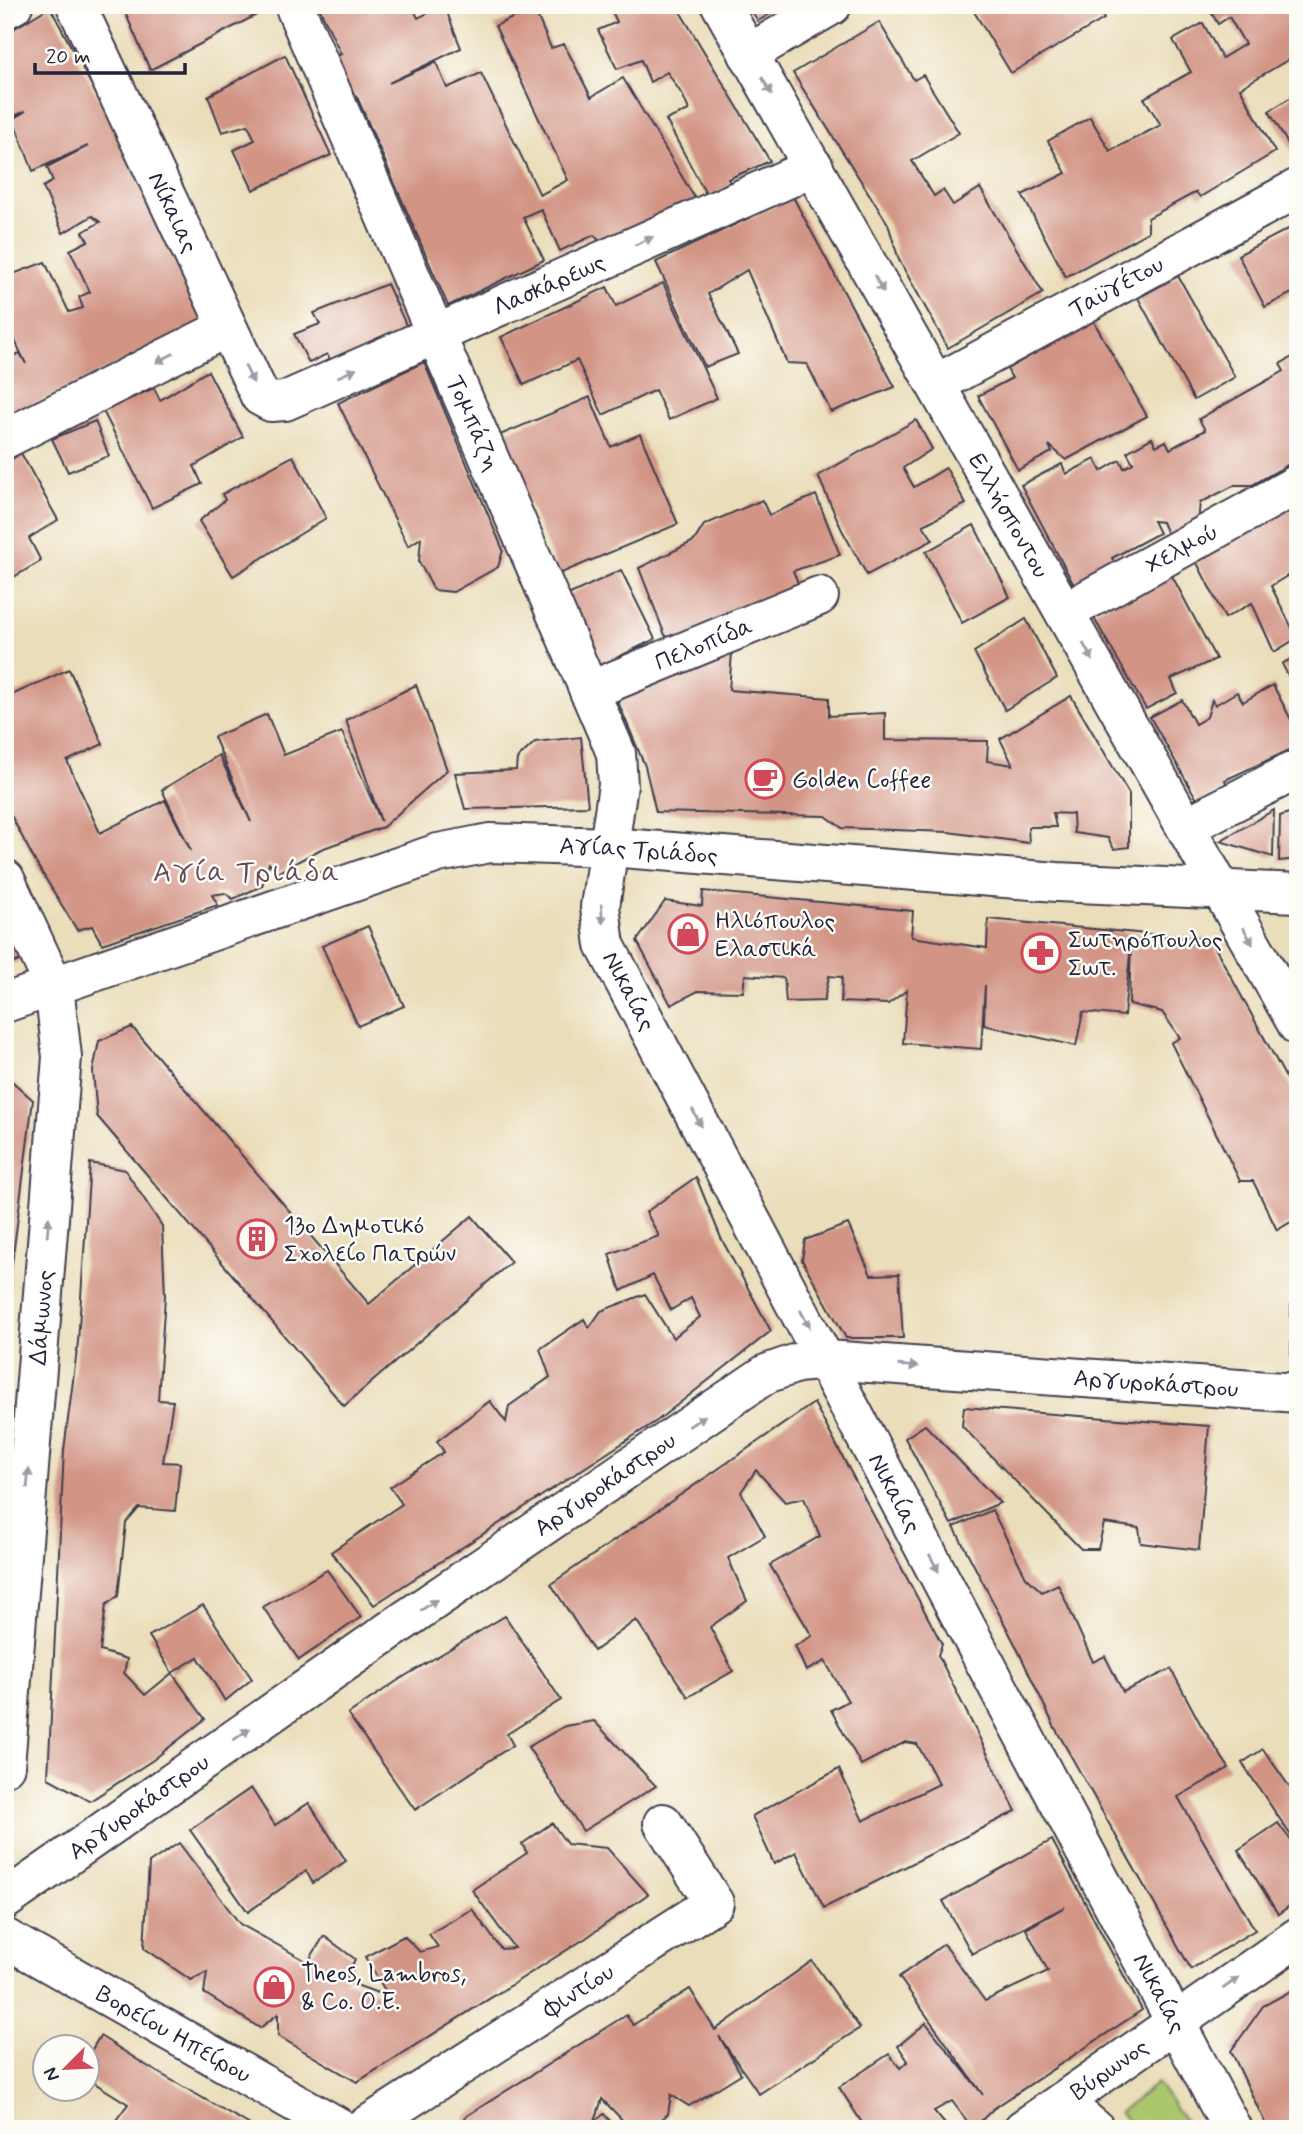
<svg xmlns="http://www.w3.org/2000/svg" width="1303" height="2134" font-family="Mynerve,sans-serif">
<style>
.green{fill:#abc76e;stroke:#667454;stroke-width:2}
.building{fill:#d29485}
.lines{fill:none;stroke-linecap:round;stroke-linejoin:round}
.minor-casing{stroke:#403e4e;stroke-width:42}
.secondary-casing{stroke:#403e4e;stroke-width:42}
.minor{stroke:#fff;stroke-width:38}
.secondary{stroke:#fff;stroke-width:38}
.oneway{fill:#9c9ca7}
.labels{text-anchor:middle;stroke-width:5;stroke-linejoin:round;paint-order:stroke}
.street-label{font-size:24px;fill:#22223b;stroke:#fdfcf7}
.poi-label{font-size:24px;fill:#22223b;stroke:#fdfcf7;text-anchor:start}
.quarter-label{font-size:28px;letter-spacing:2px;fill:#604a55;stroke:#fdfcf7}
</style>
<rect width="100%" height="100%" fill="#fdfcf7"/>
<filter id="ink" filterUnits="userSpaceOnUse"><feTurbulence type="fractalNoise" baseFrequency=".0143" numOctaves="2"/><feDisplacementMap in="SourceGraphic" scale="14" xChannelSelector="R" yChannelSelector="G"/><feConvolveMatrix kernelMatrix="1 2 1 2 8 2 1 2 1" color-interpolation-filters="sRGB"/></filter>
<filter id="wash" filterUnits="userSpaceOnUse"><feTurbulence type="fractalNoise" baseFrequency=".00686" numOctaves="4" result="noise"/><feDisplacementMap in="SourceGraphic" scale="28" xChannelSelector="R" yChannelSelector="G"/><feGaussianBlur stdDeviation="1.57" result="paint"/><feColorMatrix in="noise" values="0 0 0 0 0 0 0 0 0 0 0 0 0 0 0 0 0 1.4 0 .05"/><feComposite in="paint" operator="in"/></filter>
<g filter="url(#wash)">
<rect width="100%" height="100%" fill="#eaddba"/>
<path class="green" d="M 1157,2083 L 1191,2129 L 1137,2129 L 1119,2113 Z"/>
<g id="blocks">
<g class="building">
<path d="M 122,5 L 262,5 L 264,11 L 150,70 Z"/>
<path d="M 318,5 L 412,5 L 418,18 L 444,5 L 461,48 L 389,83 L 436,62 L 447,88 L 481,73 L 540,195 L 568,180 L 495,26 L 534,8 L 551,48 L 564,44 L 591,97 L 623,78 L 699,205 L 603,245 L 594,235 L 560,251 L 541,209 L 523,217 L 544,260 L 448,306 L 357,97 L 348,91 L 331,60 L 341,54 Z"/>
<path d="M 609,5 L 676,5 L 770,161 L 728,179 L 733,187 L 718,196 L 706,194 L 666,120 L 689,110 L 683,96 L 667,72 L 650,82 L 641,60 L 617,69 L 598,30 L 617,22 Z"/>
<path d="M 748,5 L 785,5 L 758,21 Z"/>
<path d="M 970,5 L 1095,5 L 1104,19 L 1011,73 Z"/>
<path d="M 1207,5 L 1298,5 L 1298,54 L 1240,88 L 1275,152 L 1200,197 L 1196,192 L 1148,218 L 1148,232 L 1066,277 L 1022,195 L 1066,173 L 1048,141 L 1090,117 L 1110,151 L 1161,125 L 1144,98 L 1191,72 L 1173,40 L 1203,23 L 1222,58 L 1245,44 L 1229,17 L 1218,24 Z"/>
<path d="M 50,7 L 117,133 L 208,321 L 5,418 L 5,359 L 20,353 L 26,364 L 5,320 L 5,277 L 45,262 L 69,312 L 83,308 L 79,297 L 90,292 L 70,250 L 88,241 L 83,232 L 100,222 L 92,216 L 63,233 L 43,187 L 53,181 L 47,167 L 88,146 L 33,171 L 13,119 L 26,111 L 5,120 L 5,34 Z"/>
<path d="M 879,22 L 914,80 L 923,75 L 959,133 L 912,161 L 934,196 L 943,190 L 953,205 L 980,188 L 1043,293 L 948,348 L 899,260 L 888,224 L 793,73 Z"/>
<path d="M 285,55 L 331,155 L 253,190 L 234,150 L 255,140 L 248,125 L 222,132 L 208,96 Z"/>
<path d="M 1298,93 L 1298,157 L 1296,158 L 1269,111 Z"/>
<path d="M 793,197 L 895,387 L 831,412 L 807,364 L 787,363 L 747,270 L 708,294 L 738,354 L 705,367 L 656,262 Z"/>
<path d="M 1298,224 L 1298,290 L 1265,307 L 1238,255 Z"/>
<path d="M 1178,276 L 1235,377 L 1194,400 L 1138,298 Z"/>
<path d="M 663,283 L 717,398 L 669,420 L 655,390 L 603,415 L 577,360 L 524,385 L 501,337 L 607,287 L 616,306 Z"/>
<path d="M 387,284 L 409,331 L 332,364 L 327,354 L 309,363 L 294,334 L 320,324 L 314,313 Z"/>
<path d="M 1093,320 L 1147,416 L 1066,460 L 1049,445 L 1052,452 L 1018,470 L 978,396 L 1012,378 L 1007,369 Z"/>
<path d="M 1298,354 L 1298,459 L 1252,485 L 1235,485 L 1200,503 L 1198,521 L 1168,536 L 1162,522 L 1153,521 L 1159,533 L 1112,558 L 1117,567 L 1076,589 L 1021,485 L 1062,464 L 1066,474 L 1095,459 L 1101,471 L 1120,460 L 1124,468 L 1133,463 L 1127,452 L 1152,438 L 1156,446 L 1166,441 L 1170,449 L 1205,430 L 1199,419 L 1284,371 L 1280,364 Z"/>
<path d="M 424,362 L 503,550 L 498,567 L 453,592 L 434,590 L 419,562 L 421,538 L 408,546 L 338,403 Z"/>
<path d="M 208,371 L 243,437 L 194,466 L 202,484 L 152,508 L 103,411 L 154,388 L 160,400 Z"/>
<path d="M 590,397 L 611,447 L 640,434 L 678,524 L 559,574 L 500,435 Z"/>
<path d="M 916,420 L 932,449 L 903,468 L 914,487 L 946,468 L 966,504 L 923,525 L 933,540 L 867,575 L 842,530 L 818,476 Z"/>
<path d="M 95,421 L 109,456 L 68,472 L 52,439 Z"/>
<path d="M 21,453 L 58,520 L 29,538 L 41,561 L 5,582 L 5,464 Z"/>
<path d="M 293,456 L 326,518 L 233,576 L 199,521 L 225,500 L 222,494 Z"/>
<path d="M 816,495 L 840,555 L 793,571 L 799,585 L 740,615 L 727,612 L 720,624 L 679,644 L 665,635 L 639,568 L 694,541 L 704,525 L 762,500 L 769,515 Z"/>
<path d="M 1293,505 L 1298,516 L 1298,569 L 1271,586 L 1297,638 L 1274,652 L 1252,603 L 1225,618 L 1191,551 Z"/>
<path d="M 974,525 L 1010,597 L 962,623 L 926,552 Z"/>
<path d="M 621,570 L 655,639 L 598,667 L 568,595 Z"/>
<path d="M 1170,572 L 1216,659 L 1171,679 L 1177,693 L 1146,709 L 1091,613 Z"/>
<path d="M 1026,619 L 1057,678 L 1005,710 L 974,652 Z"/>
<path d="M 732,653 L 729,690 L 829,698 L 829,716 L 885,713 L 885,740 L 988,741 L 987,761 L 1013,765 L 1000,739 L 1071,696 L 1129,794 L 1129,847 L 1114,849 L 1108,838 L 1074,833 L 1073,814 L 1053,813 L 1056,827 L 1028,827 L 1029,843 L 948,832 L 842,828 L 826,816 L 656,812 L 645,766 L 613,690 Z"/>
<path d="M 1298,655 L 1298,694 L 1282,664 Z"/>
<path d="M 69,669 L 103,744 L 67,761 L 100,833 L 165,800 L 191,851 L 162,790 L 219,755 L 251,822 L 214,737 L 267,714 L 284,755 L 342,732 L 381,821 L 346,720 L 416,685 L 447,770 L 383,827 L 321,849 L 277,873 L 269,863 L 262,886 L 233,899 L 225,893 L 212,895 L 218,905 L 102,944 L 92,926 L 77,930 L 36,863 L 5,804 L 5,698 Z"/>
<path d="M 1273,685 L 1298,733 L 1298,746 L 1225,780 L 1228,788 L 1199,803 L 1150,717 L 1182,700 L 1195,724 L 1207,717 L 1212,700 L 1215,705 L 1237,692 L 1243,702 Z"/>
<path d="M 581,737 L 588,806 L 465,809 L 455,773 L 516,770 L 517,759 L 535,742 Z"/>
<path d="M 1274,810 L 1273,857 L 1220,841 Z"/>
<path d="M 1298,810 L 1298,859 L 1279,861 L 1280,816 Z"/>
<path d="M 703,891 L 913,911 L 911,937 L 987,948 L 988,919 L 1211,940 L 1298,1100 L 1298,1236 L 1291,1222 L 1277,1230 L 1253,1181 L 1240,1181 L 1171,1043 L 1180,1038 L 1162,1012 L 1129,1004 L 1131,944 L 1124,1016 L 1083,1012 L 1076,1046 L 984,1025 L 985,985 L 981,1049 L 903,1043 L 907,990 L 888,1004 L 841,1002 L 842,977 L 829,976 L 824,1001 L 786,1002 L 784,978 L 745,975 L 743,992 L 698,991 L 671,1005 L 637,941 L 665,901 L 702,906 Z"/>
<path d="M 5,901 L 30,956 L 5,967 Z"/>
<path d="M 368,926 L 404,1006 L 358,1026 L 322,946 Z"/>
<path d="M 132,1027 L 369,1304 L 472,1216 L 511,1262 L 344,1406 L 97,1116 L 93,1071 L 99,1041 Z"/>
<path d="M 5,1075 L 33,1100 L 11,1271 L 7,1343 Z"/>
<path d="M 90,1163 L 125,1170 L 162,1226 L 165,1296 L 158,1400 L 173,1401 L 163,1462 L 180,1463 L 175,1511 L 139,1508 L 126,1523 L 118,1596 L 106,1605 L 100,1651 L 127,1659 L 124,1673 L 145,1695 L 172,1673 L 205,1719 L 153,1760 L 90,1801 L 48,1778 L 64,1450 L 78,1342 Z"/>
<path d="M 696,1177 L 721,1238 L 771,1331 L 658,1420 L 374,1605 L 331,1552 L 402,1504 L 390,1487 L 444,1452 L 437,1441 L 490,1401 L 506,1422 L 509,1406 L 550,1377 L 540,1349 L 584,1319 L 589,1328 L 601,1311 L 645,1294 L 673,1338 L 700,1317 L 691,1298 L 671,1310 L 653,1275 L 621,1291 L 609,1254 L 659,1236 L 646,1212 Z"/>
<path d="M 848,1224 L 871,1275 L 899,1274 L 903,1338 L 846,1338 L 802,1260 L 805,1240 Z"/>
<path d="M 1291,1305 L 1298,1305 L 1298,1369 L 1291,1368 Z"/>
<path d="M 814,1403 L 942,1644 L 938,1655 L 1016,1811 L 824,1908 L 796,1852 L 774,1864 L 752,1816 L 839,1769 L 863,1821 L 939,1784 L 917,1744 L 905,1742 L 861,1765 L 831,1710 L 848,1701 L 825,1661 L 806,1671 L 795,1646 L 812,1636 L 770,1565 L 820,1536 L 804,1498 L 785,1502 L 756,1470 L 741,1492 L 765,1536 L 728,1558 L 747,1601 L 710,1627 L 733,1671 L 688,1697 L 636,1620 L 594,1651 L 551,1584 Z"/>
<path d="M 964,1407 L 1209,1426 L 1199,1550 L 1141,1543 L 1139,1528 L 1104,1523 L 1098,1549 L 1081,1549 L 962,1426 Z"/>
<path d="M 925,1425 L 1000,1503 L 951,1524 L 905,1438 Z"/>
<path d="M 992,1510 L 1026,1577 L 1042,1592 L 1058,1584 L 1093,1662 L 1105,1656 L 1123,1692 L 1171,1669 L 1201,1725 L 1229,1768 L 1178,1797 L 1255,1930 L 1191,1969 L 1054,1726 L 1016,1646 L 954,1527 Z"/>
<path d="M 327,1570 L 361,1617 L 299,1660 L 263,1607 Z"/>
<path d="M 203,1605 L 252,1679 L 225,1701 L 198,1657 L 172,1673 L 149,1636 Z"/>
<path d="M 505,1616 L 561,1700 L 507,1734 L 513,1745 L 415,1810 L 348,1714 L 400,1679 Z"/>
<path d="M 594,1721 L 656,1786 L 583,1831 L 528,1747 L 565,1726 Z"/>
<path d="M 1263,1749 L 1298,1799 L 1298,1846 L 1242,1763 Z"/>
<path d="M 251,1788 L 275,1825 L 309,1803 L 346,1861 L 313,1883 L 306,1871 L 248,1912 L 190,1830 Z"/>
<path d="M 552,1823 L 567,1844 L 607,1848 L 648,1894 L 586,1938 L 357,2082 L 278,2036 L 278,2014 L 260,2028 L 204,1993 L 207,1972 L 191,1980 L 144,1948 L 149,1863 L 179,1843 L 240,1924 L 308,1962 L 324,1936 L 355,1959 L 345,1981 L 389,1997 L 365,1957 L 404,1936 L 420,1952 L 438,1947 L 429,1934 L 472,1909 L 501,1949 L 514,1948 L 472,1890 L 527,1853 L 522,1844 Z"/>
<path d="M 1278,1823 L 1298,1850 L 1298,1900 L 1278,1914 L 1238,1850 Z"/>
<path d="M 1052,1840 L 1142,2010 L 993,2109 L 973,2129 L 952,2101 L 934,2111 L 949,2129 L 866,2129 L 839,2087 L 889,2054 L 900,2068 L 908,2061 L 898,2046 L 926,2023 L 983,2095 L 899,1977 L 944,1944 L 985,2001 L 1048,1971 L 1026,1929 L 1065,1907 L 972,1954 L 943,1901 Z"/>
<path d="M 812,1961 L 860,2028 L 759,2094 L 719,2036 L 741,2074 L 689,2106 L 671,2095 L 668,2114 L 650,2129 L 631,2129 L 602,2099 L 595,2121 L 604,2114 L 617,2129 L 468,2129 L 465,2117 L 626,2015 L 633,2025 L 690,1989 L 715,2030 Z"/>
<path d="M 1298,1987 L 1298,2129 L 1268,2129 L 1231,2051 L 1263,2006 Z"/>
<path d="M 100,2036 L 152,2069 L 257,2129 L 179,2129 L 175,2125 L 172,2129 L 110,2128 L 128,2104 L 88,2079 L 88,2056 Z"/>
</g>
</g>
</g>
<g filter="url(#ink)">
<use href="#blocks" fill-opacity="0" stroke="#403e4e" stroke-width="2"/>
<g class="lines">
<g class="minor-casing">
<g id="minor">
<path id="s1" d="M 76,5 L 260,396 L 271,402 L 285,401 L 814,167"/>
<path id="s2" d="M 294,5 L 616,753 L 618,785 L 600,907 L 605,945 L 1232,2129"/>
<path id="s3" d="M 721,5 L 1298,1026"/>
<path d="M 5,9 L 13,5"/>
<path d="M 748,54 L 832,5"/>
<path id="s4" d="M 936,384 L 1298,188"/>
<path d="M 5,439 L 226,328"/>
<path id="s5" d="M 1065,612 L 1298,484"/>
<path id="s6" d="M 589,691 L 819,596"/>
<path d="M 1187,826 L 1298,769"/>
<path d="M 5,879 L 54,986"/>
<path id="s7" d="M 5,1900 L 389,1631 L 766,1374 L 797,1363 L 827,1360 L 1298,1393"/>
<path d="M 1062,2102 L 1095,2129"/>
<path id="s8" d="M 362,2129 L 714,1903 L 663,1823"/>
<path id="s9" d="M 1023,2129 L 1298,1937"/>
</g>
</g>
<g class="secondary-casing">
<g id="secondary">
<path id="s10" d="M 5,1003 L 438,853 L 490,843 L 609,847 L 1057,882 L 1298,893"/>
<path id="s11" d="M 5,1766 L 62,1057 L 54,986"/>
<path id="s12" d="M 5,1938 L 342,2129"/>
</g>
</g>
<use href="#minor" class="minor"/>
<use href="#secondary" class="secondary"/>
</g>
<defs><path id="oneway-solid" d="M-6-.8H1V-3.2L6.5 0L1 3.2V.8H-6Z" transform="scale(1.75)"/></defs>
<g class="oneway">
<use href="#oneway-solid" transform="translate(767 86) rotate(60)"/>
<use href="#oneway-solid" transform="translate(644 241) rotate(-24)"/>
<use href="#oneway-solid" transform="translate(879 284) rotate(61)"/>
<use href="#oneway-solid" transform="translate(165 358) rotate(153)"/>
<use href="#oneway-solid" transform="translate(347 373) rotate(-24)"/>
<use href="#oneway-solid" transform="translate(249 374) rotate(63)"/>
<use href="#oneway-solid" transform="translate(1088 652) rotate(61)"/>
<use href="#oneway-solid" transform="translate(602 914) rotate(86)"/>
<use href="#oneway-solid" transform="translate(1248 936) rotate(61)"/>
<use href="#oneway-solid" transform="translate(697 1118) rotate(62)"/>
<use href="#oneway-solid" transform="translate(48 1227) rotate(-85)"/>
<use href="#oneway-solid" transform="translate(805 1319) rotate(62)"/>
<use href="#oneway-solid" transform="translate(908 1366) rotate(4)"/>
<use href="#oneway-solid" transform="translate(697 1421) rotate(-34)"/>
<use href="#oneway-solid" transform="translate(28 1478) rotate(-85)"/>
<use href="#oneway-solid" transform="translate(934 1563) rotate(62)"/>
<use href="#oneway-solid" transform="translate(429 1605) rotate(-34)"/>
<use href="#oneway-solid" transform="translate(242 1734) rotate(-35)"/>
<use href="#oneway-solid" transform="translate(1231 1983) rotate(-35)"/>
</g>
</g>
<defs>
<g id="cafe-ring" transform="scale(2.0125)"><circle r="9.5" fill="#fdfcf7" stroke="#d1495b" stroke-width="1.5"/><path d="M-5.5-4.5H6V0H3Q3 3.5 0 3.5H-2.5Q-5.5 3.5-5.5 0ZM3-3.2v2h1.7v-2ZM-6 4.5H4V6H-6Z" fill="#d1495b"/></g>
<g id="shop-ring" transform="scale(2.0125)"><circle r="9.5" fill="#fdfcf7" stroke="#d1495b" stroke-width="1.5"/><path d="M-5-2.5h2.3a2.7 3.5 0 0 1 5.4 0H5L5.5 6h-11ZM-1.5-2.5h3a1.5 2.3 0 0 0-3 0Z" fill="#d1495b"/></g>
<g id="pharmacy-ring" transform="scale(2.0125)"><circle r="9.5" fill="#fdfcf7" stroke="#d1495b" stroke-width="1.5"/><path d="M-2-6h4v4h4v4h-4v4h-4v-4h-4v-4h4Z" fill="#d1495b"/></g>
<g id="building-ring" transform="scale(2.0125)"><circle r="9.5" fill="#fdfcf7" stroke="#d1495b" stroke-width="1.5"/><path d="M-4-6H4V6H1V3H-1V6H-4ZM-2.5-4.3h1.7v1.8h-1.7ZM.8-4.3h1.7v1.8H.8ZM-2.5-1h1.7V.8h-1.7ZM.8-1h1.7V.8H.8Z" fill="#d1495b"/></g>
</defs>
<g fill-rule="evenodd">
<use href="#cafe-ring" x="765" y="779"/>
<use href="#shop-ring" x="688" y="934"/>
<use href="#pharmacy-ring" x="1041" y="953"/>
<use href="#building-ring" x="257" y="1239"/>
<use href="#shop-ring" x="274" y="1987"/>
</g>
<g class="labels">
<g class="street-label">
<text dy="8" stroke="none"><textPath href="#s1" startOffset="229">Νίκαιας</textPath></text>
<text dy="8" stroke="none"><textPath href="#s1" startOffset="747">Λασκάρεως</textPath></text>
<text dy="8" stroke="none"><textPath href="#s4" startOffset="205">Ταϋγέτου</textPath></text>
<text dy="8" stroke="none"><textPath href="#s2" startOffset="455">Τομπάζη</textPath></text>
<text dy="8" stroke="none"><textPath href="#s3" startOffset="586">Ελλήσποντου</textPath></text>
<text dy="8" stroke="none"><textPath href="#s5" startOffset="133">Χελμού</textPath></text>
<text dy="8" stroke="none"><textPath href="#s6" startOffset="124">Πελοπίδα</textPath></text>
<text dy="8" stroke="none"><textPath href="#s10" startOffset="660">Αγίας Τριάδος</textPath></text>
<text dy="8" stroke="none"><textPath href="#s2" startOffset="1060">Νικαίας</textPath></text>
<text dy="8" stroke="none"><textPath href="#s11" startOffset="450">Δάμωνος</textPath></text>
<text dy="8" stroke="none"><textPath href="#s7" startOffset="1318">Αργυροκάστρου</textPath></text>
<text dy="8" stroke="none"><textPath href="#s7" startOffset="730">Αργυροκάστρου</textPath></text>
<text dy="8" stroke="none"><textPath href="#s2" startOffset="1628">Νικαίας</textPath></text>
<text dy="8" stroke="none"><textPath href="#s7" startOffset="163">Αργυροκάστρου</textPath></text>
<text dy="8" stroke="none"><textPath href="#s8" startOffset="257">Φιντίου</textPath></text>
<text dy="8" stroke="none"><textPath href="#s2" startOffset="2194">Νικαίας</textPath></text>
<text dy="8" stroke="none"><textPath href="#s12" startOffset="194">Βορείου Ηπείρου</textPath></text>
<text dy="8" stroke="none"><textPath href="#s9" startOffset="105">Βύρωνος</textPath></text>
</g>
<g class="poi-label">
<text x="792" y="787">Golden Coffee</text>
<text x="715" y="928">Ηλιόπουλος<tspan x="715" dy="28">Ελαστικά</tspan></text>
<text x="1068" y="947">Σωτηρόπουλος<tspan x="1068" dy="28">Σωτ.</tspan></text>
<text x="284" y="1233">13ο Δημοτικό<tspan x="284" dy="28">Σχολείο Πατρών</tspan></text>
<text x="301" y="1981">Theos, Lambros,<tspan x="301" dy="28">&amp; Co. O.E.</tspan></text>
</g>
<g class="quarter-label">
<text x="247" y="881">Αγία Τριάδα</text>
</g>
</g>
<rect width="1303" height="2134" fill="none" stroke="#fdfcf7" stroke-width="28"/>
<g transform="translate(66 2068) rotate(246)"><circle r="33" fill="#fdfcf7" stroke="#a5a5ac" stroke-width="2"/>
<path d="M0-5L12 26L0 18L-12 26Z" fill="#d1495b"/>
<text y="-10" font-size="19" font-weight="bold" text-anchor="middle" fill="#22223b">N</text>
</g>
<path d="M35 63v10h150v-10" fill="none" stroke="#22223b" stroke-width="3.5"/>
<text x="46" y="63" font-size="21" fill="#22223b" stroke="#fdfcf7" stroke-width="5" paint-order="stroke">20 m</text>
</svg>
